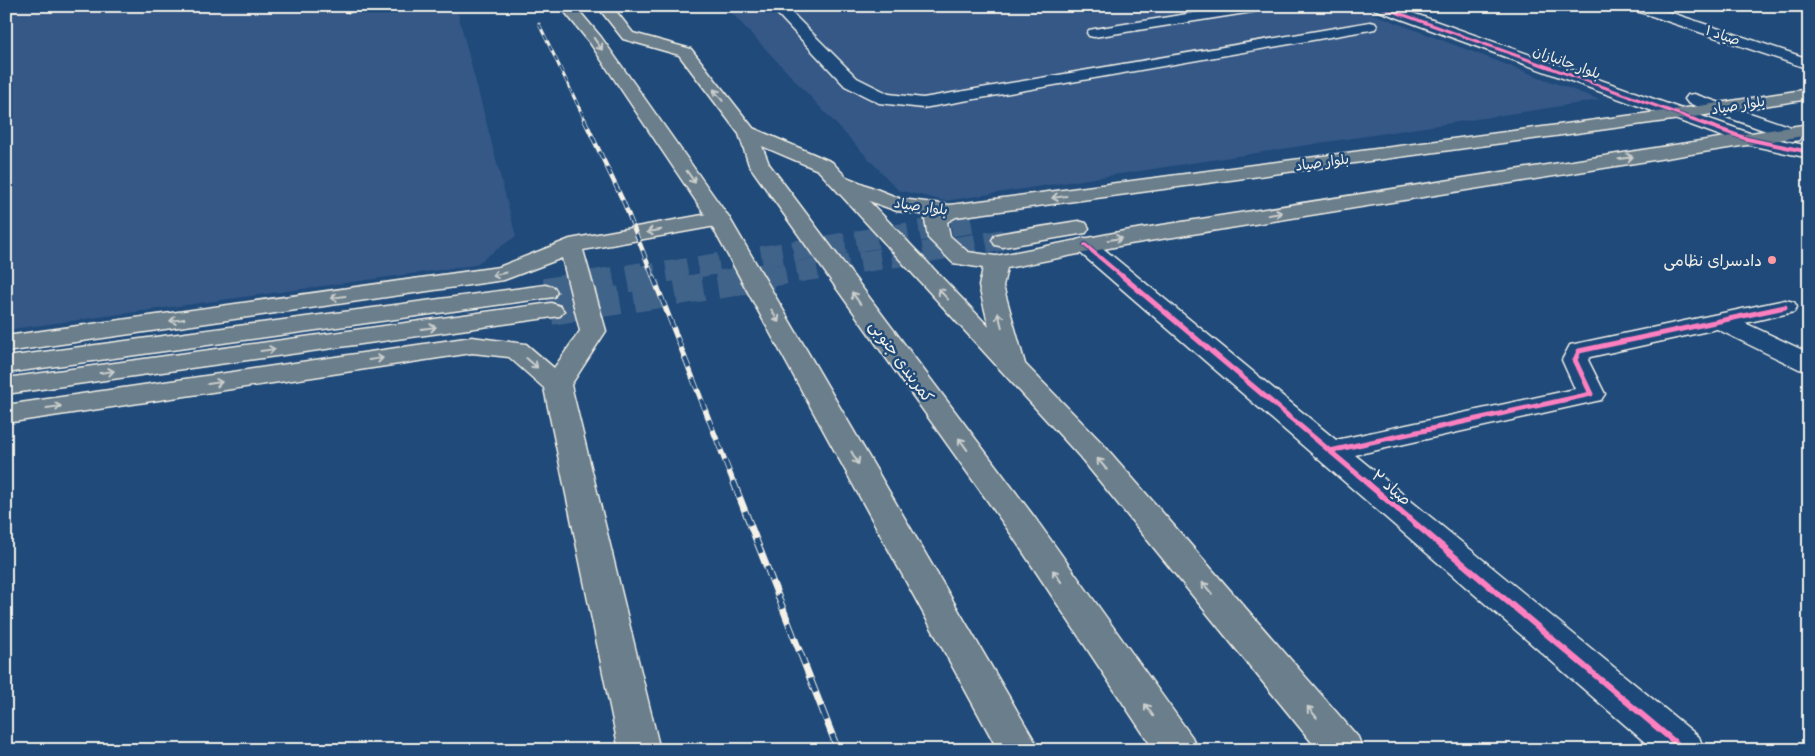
<svg xmlns="http://www.w3.org/2000/svg" width="1815" height="756" font-family="Sriracha,'Playpen Sans Arabic',sans-serif">
<style>
.built{fill:#345887}
.lines{fill:none;stroke-linecap:round;stroke-linejoin:round}
.major-tunnel-far1{stroke:#3f638a;stroke-width:21;stroke-dasharray:21 11;stroke-linecap:butt}
.major-tunnel{stroke:#3f638a;stroke-width:28;stroke-dasharray:28 14;stroke-linecap:butt}
.minor-casing{stroke:#f4f1e8;stroke-width:3}
.major-casing{stroke:#f4f1e8;stroke-width:3}
.highway-casing{stroke:#f4f1e8;stroke-width:3}
.minor{fill:#1f4a7a;fill-rule:evenodd}
.major{fill:#6b7e8b;fill-rule:evenodd}
.highway{fill:#6b7e8b;fill-rule:evenodd}
.rail-far3-casing{stroke:#f4f1e8;stroke-width:3}
.rail-far2-casing{stroke:#f4f1e8;stroke-width:4.5}
.rail-far1-casing{stroke:#f4f1e8;stroke-width:5.5}
.rail-casing{stroke:#f4f1e8;stroke-width:7}
.rail-far3{stroke:#1f4a7a;stroke-width:2;stroke-dasharray:6;stroke-linecap:butt}
.rail-far2{stroke:#1f4a7a;stroke-width:3;stroke-dasharray:9;stroke-linecap:butt}
.rail-far1{stroke:#1f4a7a;stroke-width:4;stroke-dasharray:11;stroke-linecap:butt}
.rail{stroke:#1f4a7a;stroke-width:5;stroke-dasharray:15;stroke-linecap:butt}
.cycleway-far3-casing{stroke:#1f4a7a;stroke-width:5}
.cycleway-far2-casing{stroke:#1f4a7a;stroke-width:6}
.cycleway-far1-casing{stroke:#1f4a7a;stroke-width:8}
.cycleway-casing{stroke:#1f4a7a;stroke-width:9}
.cycleway-far3{stroke:#ff80c0;stroke-width:3}
.cycleway-far2{stroke:#ff80c0;stroke-width:4}
.cycleway-far1{stroke:#ff80c0;stroke-width:5}
.cycleway{stroke:#ff80c0;stroke-width:6}
.oneway{stroke:#cbcecc}
.poi-dot{fill:#ff9aa2;stroke:#1f4a7a;stroke-width:2}
.labels{text-anchor:middle;stroke-width:5;stroke-linejoin:round;paint-order:stroke}
.far-street-label{font-size:14px;fill:#f4f1e8;stroke:#1f4a7a}
.poi-label{font-size:16px;fill:#f4f1e8;stroke:#1f4a7a;text-anchor:end}
.street-label{font-size:16px;fill:#f4f1e8;stroke:#1f4a7a}
</style>
<rect width="100%" height="100%" fill="#1f4a7a"/>
<filter id="ink" filterUnits="userSpaceOnUse"><feTurbulence type="fractalNoise" baseFrequency=".02" numOctaves="2"/><feDisplacementMap in="SourceGraphic" scale="10" xChannelSelector="R" yChannelSelector="G"/><feConvolveMatrix kernelMatrix="1 2 1 2 8 2 1 2 1" color-interpolation-filters="sRGB"/></filter>
<g filter="url(#ink)">
<g class="built">
<path d="M 6,6 L 456,6 L 516,236 L 475,265 L 6,330 Z"/>
<path d="M 725,6 L 1352,6 L 1600,100 L 945,201 L 898,190 Z"/>
</g>
<g class="lines">
<g class="major-tunnel-far1">
<path d="M 635,277 L 975,222"/>
<path d="M 765,277 L 1003,240"/>
</g>
<g class="major-tunnel">
<path d="M 545,292 L 643,276"/>
<path d="M 551,311 L 773,276"/>
</g>
<g class="minor-casing">
<g id="minor">
<path d="M 341,6 L 356,6 L 357,8 L 350,12 L 345,11 Z"/>
<path d="M 770,6 L 785,6 L 857,78 L 889,94 L 923,98 L 1370,22 L 1375,23 L 1377,26 L 1375,29 L 1370,30 L 923,108 L 879,103 L 845,86 Z"/>
<path d="M 1237,6 L 1272,6 L 1265,10 L 1094,37 L 1089,36 L 1087,33 L 1089,30 L 1094,29 Z"/>
<path d="M 1372,6 L 1393,6 L 1752,134 L 1809,146 L 1809,158 L 1740,143 L 1374,9 Z"/>
<path d="M 1629,6 L 1651,6 L 1809,59 L 1809,69 L 1631,9 Z"/>
<path d="M 1694,94 L 1794,128 L 1801,136 L 1799,140 C 1791,142 1787,141 1780,136 L 1688,103 L 1685,99 L 1688,95 Z"/>
<path d="M 1085,238 L 1093,240 L 1336,440 L 1575,389 L 1562,360 L 1570,345 L 1785,300 L 1794,302 L 1797,307 L 1794,312 L 1745,323 L 1809,353 L 1809,371 L 1799,369 L 1717,329 L 1590,357 L 1588,360 L 1605,394 L 1601,400 L 1355,455 L 1699,737 L 1704,750 L 1654,750 L 1077,250 L 1074,245 L 1077,240 Z"/>
</g>
</g>
<g class="major-casing">
<g id="major">
<path d="M 1809,89 L 1809,99 L 1680,119 L 956,217 L 947,222 L 950,236 L 968,252 L 996,256 L 1124,231 L 1809,124 L 1809,135 L 1124,245 L 1007,268 L 1003,286 L 1025,364 L 1102,443 L 1358,737 L 1363,750 L 1318,750 L 1080,457 L 818,170 L 741,137 L 739,133 L 741,129 L 748,127 L 755,129 L 832,162 L 846,177 L 901,199 L 950,205 L 1680,109 ZM 869,201 L 897,211 L 928,215 L 925,219 L 928,238 L 953,263 L 983,268 L 979,286 L 989,327 Z"/>
<path d="M 719,212 L 727,214 L 730,219 L 727,224 L 583,250 L 606,331 L 571,385 L 660,750 L 619,750 L 544,388 L 509,357 L 472,353 L 6,423 L 6,405 L 472,337 L 526,344 L 554,368 L 580,331 L 562,258 L 504,280 L 6,352 L 6,336 L 499,267 L 570,239 Z"/>
<path d="M 1078,221 L 1086,223 L 1089,228 L 1086,233 L 1003,247 L 995,245 L 992,240 L 995,235 L 1003,233 Z"/>
<path d="M 545,285 L 554,287 L 557,292 L 554,297 L 6,373 L 6,357 Z"/>
<path d="M 551,303 L 560,306 L 564,311 L 560,316 L 6,394 L 6,378 Z"/>
</g>
</g>
<g class="highway-casing">
<g id="highway">
<path d="M 560,6 L 575,6 L 601,37 L 730,219 L 1040,750 L 998,750 L 708,219 L 590,43 Z"/>
<path d="M 597,6 L 612,6 L 633,33 L 691,49 L 757,133 L 769,164 L 1035,518 L 1192,737 L 1197,750 L 1154,750 L 1011,534 L 749,165 L 739,134 L 679,55 L 623,39 Z"/>
</g>
</g>
<use href="#minor" class="minor"/>
<use href="#major" class="major"/>
<use href="#highway" class="highway"/>
<g class="rail-far3-casing">
<path id="rail-far3" d="M 539,24 L 585,120"/>
</g>
<g class="rail-far2-casing">
<path id="rail-far2" d="M 584,119 L 624,203 L 653,277"/>
</g>
<g class="rail-far1-casing">
<path id="rail-far1" d="M 653,276 L 734,484"/>
</g>
<g class="rail-casing">
<path id="rail" d="M 734,483 L 838,750"/>
</g>
<use href="#rail-far3" class="rail-far3"/>
<use href="#rail-far2" class="rail-far2"/>
<use href="#rail-far1" class="rail-far1"/>
<use href="#rail" class="rail"/>
<g class="cycleway-far3-casing">
<path id="cycleway-far3" d="M 1379,6 L 1695,120"/>
</g>
<g class="cycleway-far2-casing">
<g id="cycleway-far2">
<path d="M 1691,119 L 1747,139 L 1809,152"/>
<path d="M 1085,245 L 1123,277"/>
</g>
</g>
<g class="cycleway-far1-casing">
<g id="cycleway-far1">
<path d="M 1122,276 L 1369,484"/>
<path d="M 1330,451 L 1591,394 L 1575,360 L 1579,351 L 1785,307"/>
</g>
</g>
<g class="cycleway-casing">
<path id="cycleway" d="M 1367,483 L 1684,750"/>
</g>
<use href="#cycleway-far3" class="cycleway-far3"/>
<use href="#cycleway-far2" class="cycleway-far2"/>
<use href="#cycleway-far1" class="cycleway-far1"/>
<use href="#cycleway" class="cycleway"/>
</g>
<defs><path id="oneway-shaft" d="M-6 0H5M1.5-3L5.5 0L1.5 3" fill="none" stroke-width="1.6" stroke-linecap="round" stroke-linejoin="round" transform="scale(1.25)"/></defs>
<g class="oneway">
<use href="#oneway-shaft" transform="translate(598 44) rotate(55)"/>
<use href="#oneway-shaft" transform="translate(718 95) rotate(-128)"/>
<use href="#oneway-shaft" transform="translate(1626 158) rotate(-9)"/>
<use href="#oneway-shaft" transform="translate(691 177) rotate(55)"/>
<use href="#oneway-shaft" transform="translate(1059 197) rotate(172)"/>
<use href="#oneway-shaft" transform="translate(1275 214) rotate(-9)"/>
<use href="#oneway-shaft" transform="translate(654 231) rotate(170)"/>
<use href="#oneway-shaft" transform="translate(1115 239) rotate(-10)"/>
<use href="#oneway-shaft" transform="translate(499 274) rotate(169)"/>
<use href="#oneway-shaft" transform="translate(943 294) rotate(-133)"/>
<use href="#oneway-shaft" transform="translate(338 297) rotate(172)"/>
<use href="#oneway-shaft" transform="translate(856 298) rotate(-126)"/>
<use href="#oneway-shaft" transform="translate(775 316) rotate(60)"/>
<use href="#oneway-shaft" transform="translate(177 320) rotate(172)"/>
<use href="#oneway-shaft" transform="translate(1000 320) rotate(-104)"/>
<use href="#oneway-shaft" transform="translate(429 328) rotate(-8)"/>
<use href="#oneway-shaft" transform="translate(268 350) rotate(-8)"/>
<use href="#oneway-shaft" transform="translate(376 359) rotate(-8)"/>
<use href="#oneway-shaft" transform="translate(532 363) rotate(41)"/>
<use href="#oneway-shaft" transform="translate(107 372) rotate(-8)"/>
<use href="#oneway-shaft" transform="translate(215 383) rotate(-8)"/>
<use href="#oneway-shaft" transform="translate(54 407) rotate(-8)"/>
<use href="#oneway-shaft" transform="translate(963 444) rotate(-126)"/>
<use href="#oneway-shaft" transform="translate(855 458) rotate(61)"/>
<use href="#oneway-shaft" transform="translate(1102 464) rotate(-130)"/>
<use href="#oneway-shaft" transform="translate(1057 576) rotate(-125)"/>
<use href="#oneway-shaft" transform="translate(1207 588) rotate(-130)"/>
<use href="#oneway-shaft" transform="translate(1149 710) rotate(-125)"/>
<use href="#oneway-shaft" transform="translate(1312 712) rotate(-130)"/>
</g>
</g>
<circle class="poi-dot" cx="1772" cy="260" r="5"/>
<g class="labels">
<g class="far-street-label">
<text transform="translate(1723 35) rotate(19)" y="5">صیاد ۱</text>
<text transform="translate(1567 62) rotate(20)" y="5">بلوار جانبازان</text>
<text transform="translate(1738 105) rotate(-9)" y="5">بلوار صیاد</text>
<text transform="translate(1322 162) rotate(-8)" y="5">بلوار صیاد</text>
<text transform="translate(921 206) rotate(8)" y="5">بلوار صیاد</text>
</g>
<g class="poi-label">
<text x="1762" y="266">دادسرای نظامی</text>
</g>
<g class="street-label">
<text transform="translate(902 361) rotate(54)" y="6">کمربندی جنوبی</text>
<text transform="translate(1392 487) rotate(40)" y="6">صیاد ۲</text>
</g>
</g>
<rect width="1815" height="756" fill="none" stroke="#1f4a7a" stroke-width="25"/>
<rect x="12" y="12" width="1790" height="731" fill="none" stroke="#f4f1e8" stroke-width="2" filter="url(#ink)"/>
</svg>
